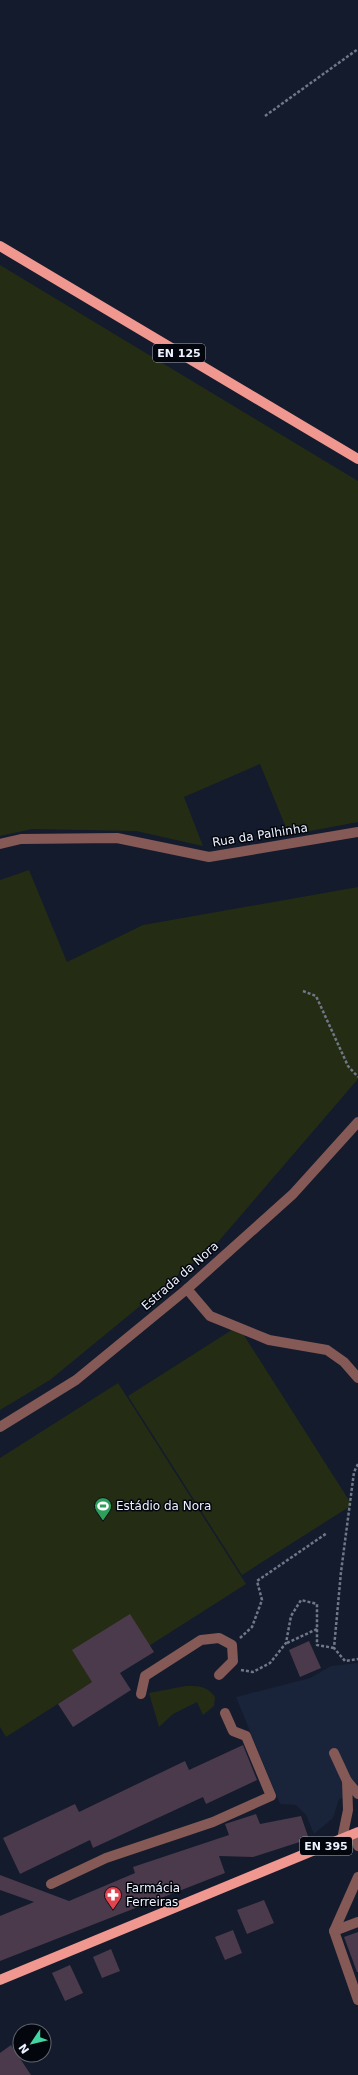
<svg xmlns="http://www.w3.org/2000/svg" width="358" height="2075" font-family="'DejaVu Sans',sans-serif">
<style>
.built{fill:#19243b}
.green{fill:#252c14}
.building{fill:#4b3a4b}
.lines{fill:none;stroke-linecap:round;stroke-linejoin:round}
.path{stroke:#707887;stroke-width:2.5;stroke-dasharray:3 2;stroke-linecap:butt}
.minor{stroke:#845956;stroke-width:10}
.major{stroke:#f09790;stroke-width:10}
.labels{text-anchor:middle;stroke-width:3;stroke-linejoin:round;paint-order:stroke}
.shield{fill:#04060d;stroke:#a6abb6;stroke-width:1}
.shield-label{font-size:11px;font-weight:bold;fill:#ecf2ff}
.street-label{font-size:12px;fill:#ecf2ff;stroke:#04060d}
.poi-label{font-size:12px;fill:#ecf2ff;stroke:#04060d;text-anchor:start}
</style>
<rect width="100%" height="100%" fill="#131b2d"/>
<path class="built" d="M 358,1663 L 358,1794 L 339,1799 L 333,1818 L 314,1834 L 306,1815 L 296,1805 L 280,1804 L 236,1697 L 310,1678 L 331,1666 Z"/>
<g class="green">
<path d="M 0,265 L 358,481 L 358,822 L 289,835 L 260,764 L 184,797 L 203,846 L 136,831 L 32,829 L 0,836 Z"/>
<path d="M 29,870 L 67,962 L 143,925 L 358,887 L 358,1079 L 218,1242 L 50,1380 L 0,1410 L 0,880 Z"/>
<path d="M 238,1326 L 352,1505 L 242,1575 L 128,1396 Z"/>
<path d="M 118,1383 L 246,1584 L 6,1737 L 0,1727 L 0,1458 Z"/>
<path d="M 186,1686 C 200,1686 207,1686 215,1697 L 214,1706 L 203,1715 L 197,1702 L 173,1714 L 159,1727 L 149,1693 Z"/>
</g>
<g class="building">
<path d="M 130,1614 L 154,1652 L 120,1673 L 131,1690 L 73,1727 L 58,1704 L 92,1682 L 72,1650 Z"/>
<path d="M 309,1641 L 321,1668 L 300,1677 L 289,1650 Z"/>
<path d="M 243,1745 L 257,1780 L 206,1804 L 203,1797 L 93,1848 L 90,1840 L 20,1874 L 3,1838 L 75,1804 L 79,1812 L 185,1761 L 189,1770 Z"/>
<path d="M 256,1814 L 260,1824 L 301,1816 L 309,1839 L 253,1857 L 219,1856 L 225,1873 L 0,1961 L 0,1916 L 34,1902 L 0,1890 L 0,1875 L 69,1901 L 135,1873 L 133,1867 L 229,1835 L 225,1824 Z"/>
<path d="M 264,1900 L 274,1923 L 247,1934 L 237,1910 Z"/>
<path d="M 233,1930 L 242,1953 L 225,1960 L 215,1937 Z"/>
<path d="M 358,1932 L 358,1972 L 357,1972 L 344,1937 Z"/>
<path d="M 111,1949 L 120,1971 L 102,1978 L 93,1957 Z"/>
<path d="M 70,1965 L 83,1993 L 65,2001 L 52,1973 Z"/>
<path d="M 11,2045 L 31,2075 L 0,2075 L 0,2053 Z"/>
</g>
<g class="lines">
<g class="path">
<path d="M 265,116 L 358,49"/>
<path d="M 303,991 L 316,996 L 348,1066 L 358,1077"/>
<path d="M 358,1464 L 354,1472 L 341,1572 L 334,1648 L 345,1661 L 358,1659"/>
<path d="M 240,1638 L 252,1627 L 262,1600 L 257,1581 L 327,1533"/>
<path d="M 287,1643 L 317,1629"/>
<path d="M 241,1670 L 253,1672 L 270,1663 L 286,1643 L 291,1616 L 301,1600 L 317,1604 L 317,1645 L 334,1648"/>
</g>
<g class="minor">
<path d="M 0,844 L 21,839 L 117,838 L 209,857 L 358,832"/>
<path d="M 187,1289 L 210,1316 L 269,1340 L 327,1350 L 344,1362 L 358,1378"/>
<path d="M 0,1427 L 76,1380 L 187,1289 L 293,1194 L 358,1122"/>
<path d="M 141,1694 L 145,1676 L 201,1640 L 219,1638 L 232,1645 L 233,1661 L 219,1675"/>
<path d="M 334,1753 L 347,1781 L 358,1794"/>
<path d="M 354,1834 L 358,1846"/>
<path d="M 342,1839 L 348,1810 L 347,1781"/>
<path d="M 51,1884 L 106,1858 L 213,1822 L 271,1796 L 246,1736 L 233,1731 L 225,1713"/>
<path d="M 358,1922 L 334,1931 L 358,2000"/>
<path d="M 334,1931 L 358,1877"/>
</g>
<g class="major">
<path d="M 0,246 L 358,459"/>
<path d="M 0,1980 L 358,1832"/>
</g>
</g>
<defs>
<g id="stadium-pin" transform="scale(0.9)"><path d="M0 17L-7.5 6A9.5 9.5 0 1 1 7.5 6Z" fill="#2e9e5b" stroke="#04060d"/><path d="M0-5a6.5 5 0 1 0 0 10a6.5 5 0 1 0 0-10ZM-3.5-1.8h7v3.6h-7Z" fill="#fff"/></g>
<g id="pharmacy-pin" transform="scale(0.9)"><path d="M0 17L-7.5 6A9.5 9.5 0 1 1 7.5 6Z" fill="#e0444e" stroke="#04060d"/><path d="M-2-6h4v4h4v4h-4v4h-4v-4h-4v-4h4Z" fill="#fff"/></g>
</defs>
<g fill-rule="evenodd">
<use href="#stadium-pin" x="103" y="1506"/>
<use href="#pharmacy-pin" x="113" y="1895"/>
</g>
<g class="labels">
<g class="shield">
<rect x="153" y="344" width="52" height="18" rx="3"/>
<rect x="300" y="1837" width="52" height="18" rx="3"/>
</g>
<g class="shield-label">
<text x="179" y="357">EN 125</text>
<text x="326" y="1850">EN 395</text>
</g>
<g class="street-label">
<text transform="translate(260 835) rotate(-9)" y="4">Rua da Palhinha</text>
<text transform="translate(180 1276) rotate(-41)" y="4">Estrada da Nora</text>
</g>
<g class="poi-label">
<text x="116" y="1510">Estádio da Nora</text>
<text x="126" y="1892">Farmácia<tspan x="126" dy="14">Ferreiras</tspan></text>
</g>
</g>
<g transform="translate(32 2043) rotate(235)"><circle r="19" fill="#04060d" stroke="#61646e"/>
<path d="M0-3L7 15L0 10L-7 15Z" fill="#42d4a1"/>
<text y="-6" font-size="11" font-weight="bold" text-anchor="middle" fill="#ecf2ff">N</text>
</g>
</svg>
